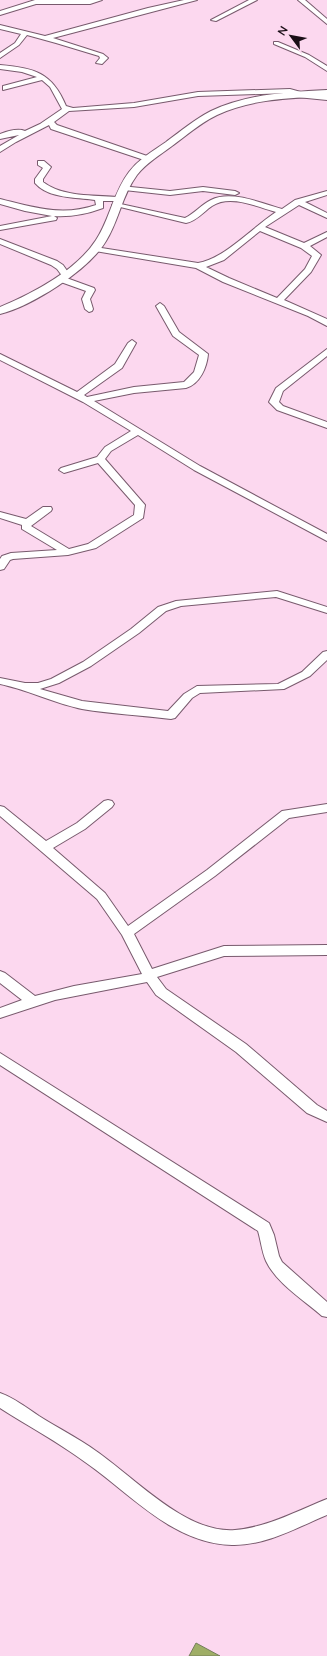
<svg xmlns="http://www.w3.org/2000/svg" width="327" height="1656" font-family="Lato,sans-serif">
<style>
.building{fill:#9fae66;stroke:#757d5c}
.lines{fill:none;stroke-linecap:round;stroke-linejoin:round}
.minor-casing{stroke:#785a6d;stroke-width:2}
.tertiary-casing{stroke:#785a6d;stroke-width:2}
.minor{fill:#fff;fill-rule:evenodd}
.tertiary{fill:#fff;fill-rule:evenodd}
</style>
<rect width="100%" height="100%" fill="#fcd8ef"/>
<path class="building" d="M 196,1643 L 220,1656 L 189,1656 Z"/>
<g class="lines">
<g class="minor-casing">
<g id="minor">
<path d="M 35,0 L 102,0 L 90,4 L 36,4 L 0,15 L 0,11 Z"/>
<path d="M 184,0 L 197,0 L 53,38 L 103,54 L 108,58 L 102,64 L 96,63 L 100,58 L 99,56 L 56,43 L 27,35 L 19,45 L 0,58 L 0,53 L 15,43 L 21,34 L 0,29 L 0,25 L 45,36 L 148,8 Z"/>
<path d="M 249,0 L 257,0 L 216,21 L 211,20 Z"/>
<path d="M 298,0 L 305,0 L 327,19 L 327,24 Z"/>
<path d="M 274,42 L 278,42 L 309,55 L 327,66 L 327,71 L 305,57 L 274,44 Z"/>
<path d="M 0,65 C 34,68 52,72 66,106 L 73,108 L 134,103 L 198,92 L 290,89 L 308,94 L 327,96 L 327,100 L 297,97 L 290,93 L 198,96 L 134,107 L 69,111 L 54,122 L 57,125 L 150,157 L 150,161 L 147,161 L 51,129 L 49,125 L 16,142 L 0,152 L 0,146 L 19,135 L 0,139 L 0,134 C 8,131 18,128 25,131 L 40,124 L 62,109 L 50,87 L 42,80 L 3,90 L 3,86 L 37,77 L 22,72 L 0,69 Z"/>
<path d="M 38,161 L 44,161 L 51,167 L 43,179 L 43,182 C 62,197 94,195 117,197 L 121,199 L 117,201 L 103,201 L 103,208 C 87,214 71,217 54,216 L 57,218 L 56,220 L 0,230 L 0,226 L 52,216 L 25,211 L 0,204 L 0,199 C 33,207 62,217 96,205 L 95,200 C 76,197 49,199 35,183 L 35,179 L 43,168 L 38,165 Z"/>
<path d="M 121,186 L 170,191 L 203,187 L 235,191 L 239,193 L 235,195 L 203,191 L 170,195 L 124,190 L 121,190 Z"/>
<path d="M 327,191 L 327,195 L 305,202 L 327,213 L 327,218 L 299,205 L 265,227 L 304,243 L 327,232 L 327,237 L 310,246 L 321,255 L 311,272 L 284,300 L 327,319 L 327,326 L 308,316 L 223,282 L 196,268 L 95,251 L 91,249 L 95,247 L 198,263 C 224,259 253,227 276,212 C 258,207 230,194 212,206 C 203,212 197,221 186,223 L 112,205 L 116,203 L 185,218 C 195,213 201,205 211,200 C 231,190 261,203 282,209 L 295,200 ZM 260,231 L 301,248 L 312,256 L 305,269 L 277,298 L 229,278 L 206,267 L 224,260 Z"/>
<path d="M 0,239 L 57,261 L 63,265 L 70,275 L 69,277 L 63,277 L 57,269 L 51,265 L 0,244 Z"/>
<path d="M 61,276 L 94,288 L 95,290 L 90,299 L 93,309 L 92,311 L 89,312 L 85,309 L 82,299 L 86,291 L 58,281 L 57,279 Z"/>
<path d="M 160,303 L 164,306 L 179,332 L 208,354 C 207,367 200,384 186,388 L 134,393 L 94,401 L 200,466 L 327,534 L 327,541 L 194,470 L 138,435 L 111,451 L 105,459 L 145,505 L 143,518 L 96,548 L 68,555 L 13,559 L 10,560 L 4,569 L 0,570 L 0,559 L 2,556 L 11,553 L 57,550 L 22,529 L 22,525 L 0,518 L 0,512 L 26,519 L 43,507 L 51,507 L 52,509 L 51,511 L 31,526 L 69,549 L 88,544 L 134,515 L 135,505 L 98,463 L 64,473 L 59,470 L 61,468 L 97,457 L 105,447 L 131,431 L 83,402 L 0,360 L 0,354 L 77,392 L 115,364 L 128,343 L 132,340 L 136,343 L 122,368 L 84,395 L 87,397 L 134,387 L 184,382 L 194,372 L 199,355 L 173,336 L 156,306 Z"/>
<path d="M 327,349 L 327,356 L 283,391 L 279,402 L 283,406 L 327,422 L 327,428 L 277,410 L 269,402 L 276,388 Z"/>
<path d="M 277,591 L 327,607 L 327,613 L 276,597 L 181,606 L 166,611 L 139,633 L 91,666 L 59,683 L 40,689 L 82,701 L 168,711 L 184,694 L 197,686 L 278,684 L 302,672 L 323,652 L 327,651 L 327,660 L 310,676 L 284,689 L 200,693 L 192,698 L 175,718 L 171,719 C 142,715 111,714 82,709 C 54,703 28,690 0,684 L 0,678 L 25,683 L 38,683 L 51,679 L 83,662 L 131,629 L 158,607 L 176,601 Z"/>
<path d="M 108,800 L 112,801 L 114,804 L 112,807 L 85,829 L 53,848 L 105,893 L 128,926 L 207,870 L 282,811 L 327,804 L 327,812 L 289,818 L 215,876 L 134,934 L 152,969 L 224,946 L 327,945 L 327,955 L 224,956 L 157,977 L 166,989 L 246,1044 L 317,1105 L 327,1111 L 327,1122 L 307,1113 L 236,1052 L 156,995 L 147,982 L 55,1000 L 0,1018 L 0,1008 L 22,1000 L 0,983 L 0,971 L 5,973 L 35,996 L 74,986 L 142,974 L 122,935 L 97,899 L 0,816 L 0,806 L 4,807 L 46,841 L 77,823 L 104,801 Z"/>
<path d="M 0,1053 L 269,1223 L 274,1235 L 279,1256 L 282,1262 L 327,1302 L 327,1317 L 322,1316 C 304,1300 277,1284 266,1261 C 262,1252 261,1241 258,1231 L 0,1065 Z"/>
<path d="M 0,1393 C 14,1398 27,1408 39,1416 C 58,1428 78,1438 96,1451 C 135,1478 186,1534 235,1530 C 268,1527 297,1511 327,1499 L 327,1515 C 298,1527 265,1546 232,1545 C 173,1544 130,1493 85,1462 C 58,1442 28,1426 0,1408 Z"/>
</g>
</g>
<g class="tertiary-casing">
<path id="tertiary" d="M 327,90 L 327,96 C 290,98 251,99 217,115 C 200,123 187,135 172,146 C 160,155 146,163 137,175 C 122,195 119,220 106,241 C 89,270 32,306 0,314 L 0,307 C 32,294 77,270 96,240 C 110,219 113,193 129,172 C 139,159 153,151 166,142 C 181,131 195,119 211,111 C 247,94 288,92 327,90 Z"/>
</g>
<use href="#minor" class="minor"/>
<use href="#tertiary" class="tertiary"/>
</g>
<g transform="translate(291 36) rotate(302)" stroke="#fcd8ef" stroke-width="3" paint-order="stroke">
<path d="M0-3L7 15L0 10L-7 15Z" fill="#1a0e16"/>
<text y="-6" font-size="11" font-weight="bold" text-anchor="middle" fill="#1a0e16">N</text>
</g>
</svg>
